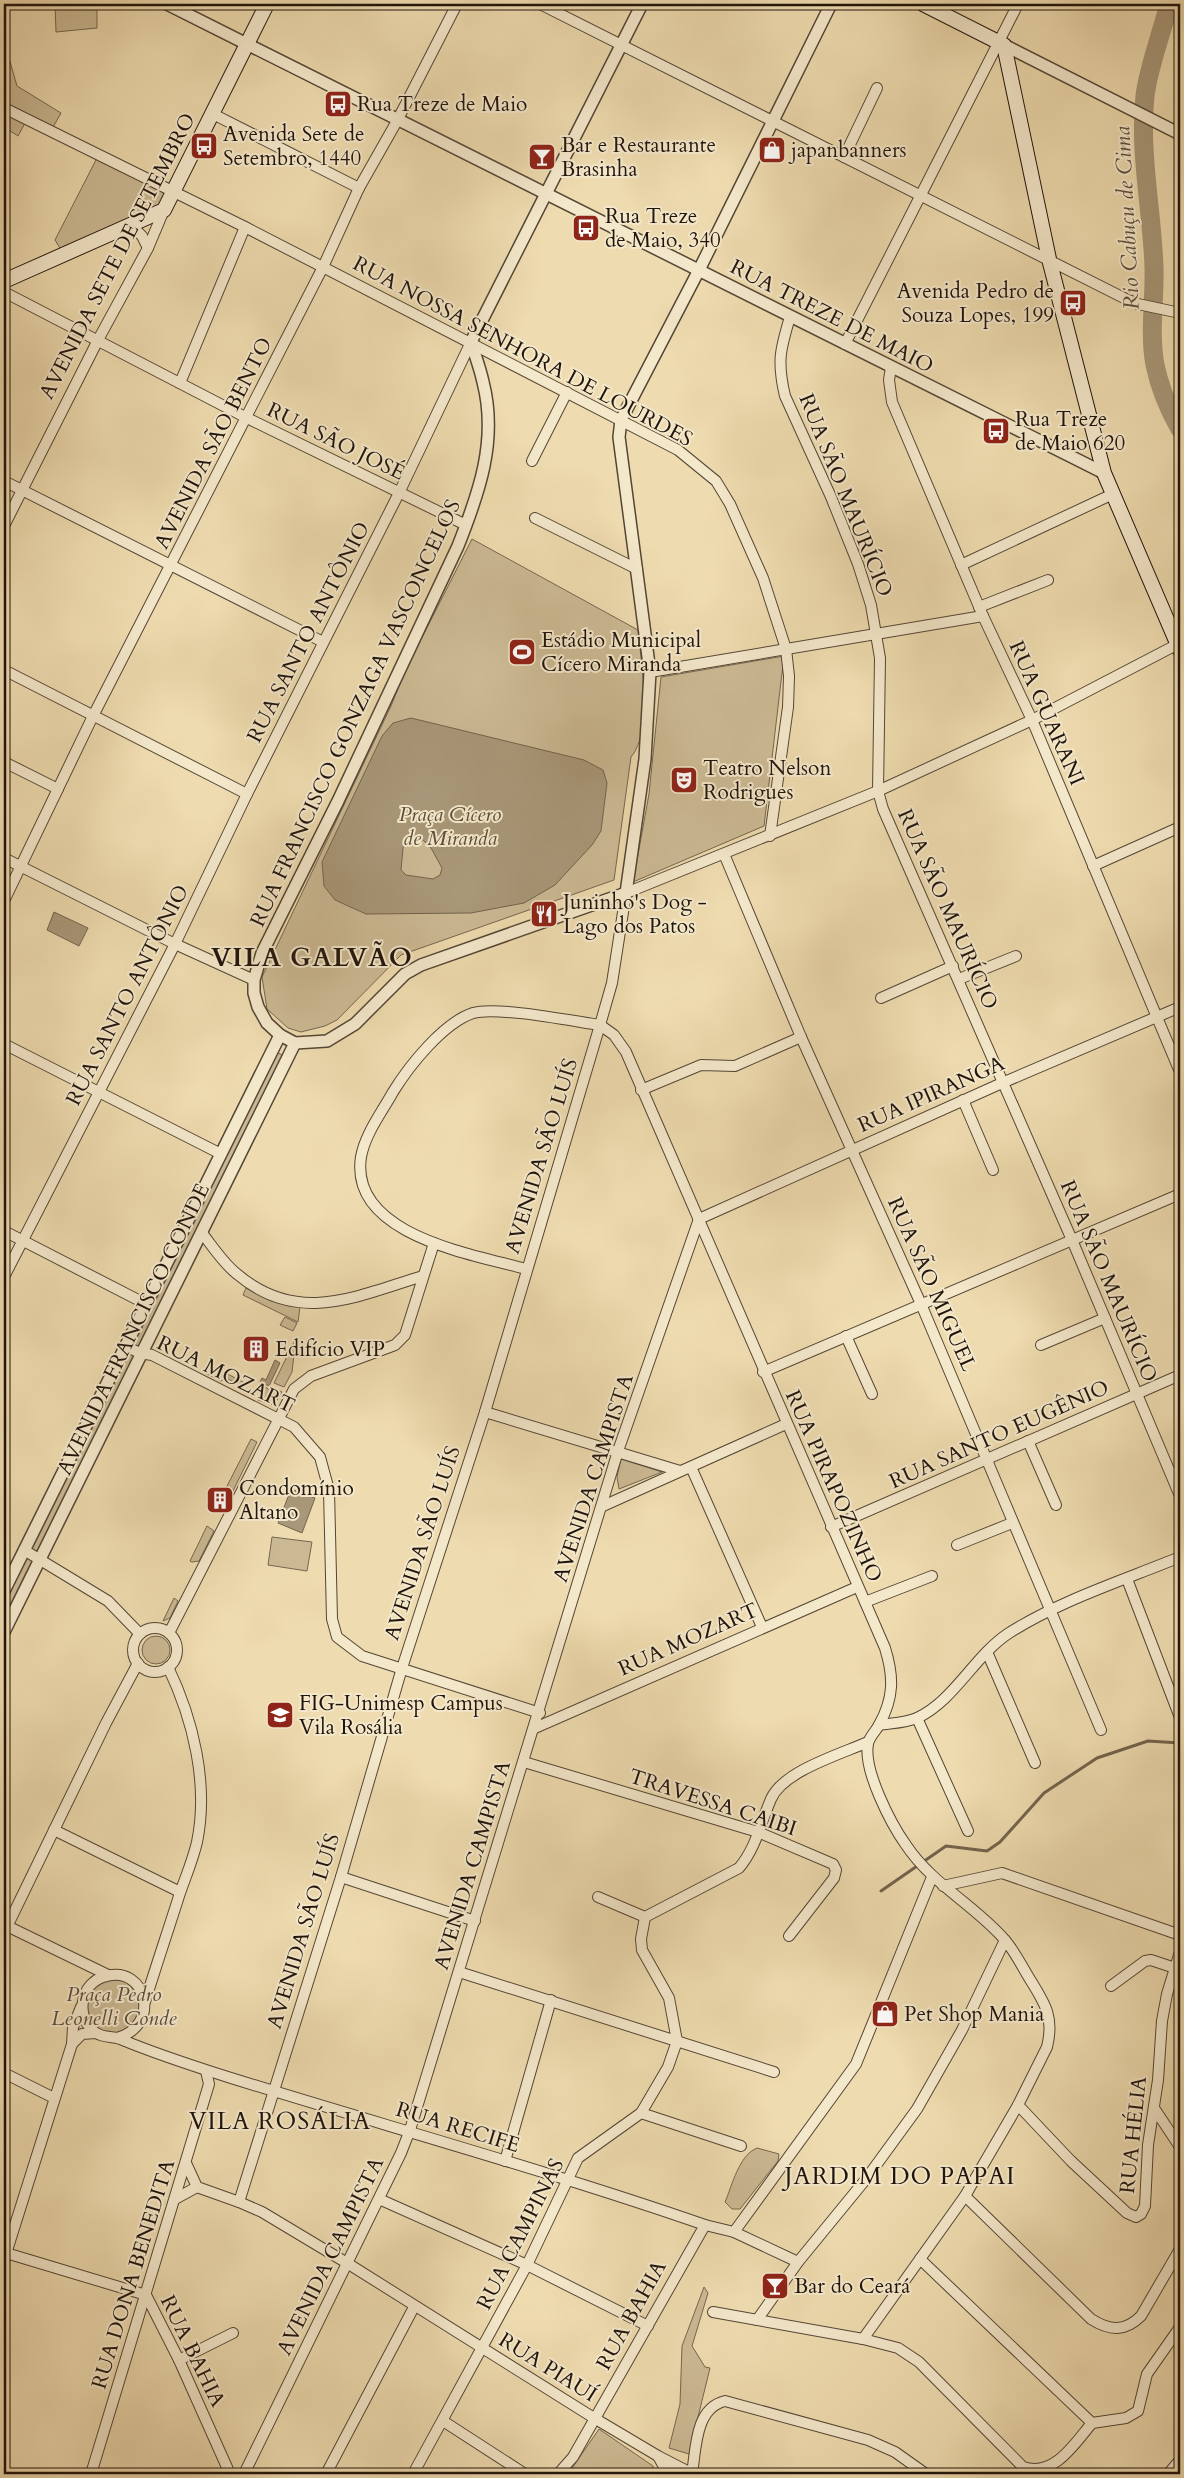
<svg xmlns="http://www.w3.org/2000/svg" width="1184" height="2478" font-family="Cardo,serif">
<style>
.green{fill:#cbb993;stroke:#766650}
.water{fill:#a89778;stroke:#72634d;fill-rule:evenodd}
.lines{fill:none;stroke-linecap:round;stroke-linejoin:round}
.stream{stroke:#72634d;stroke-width:3}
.river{stroke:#a89778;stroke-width:19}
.minor-casing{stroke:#544635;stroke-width:12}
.tertiary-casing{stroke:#544635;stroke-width:14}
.secondary-casing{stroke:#20140c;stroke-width:16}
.minor{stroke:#f4e8cb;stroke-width:10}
.tertiary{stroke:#f4e8cb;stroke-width:11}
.secondary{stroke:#f4e8cb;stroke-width:14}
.labels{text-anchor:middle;stroke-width:4;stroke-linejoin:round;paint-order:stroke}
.poi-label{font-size:21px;fill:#20140c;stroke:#f4e8cb;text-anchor:start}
.street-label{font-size:21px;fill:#20140c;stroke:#f4e8cb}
.park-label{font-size:21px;font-style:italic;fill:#5c4e3b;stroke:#f4e8cb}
.water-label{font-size:22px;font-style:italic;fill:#5d4f3d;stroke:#f4e8cb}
.quarter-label{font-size:24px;letter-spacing:1px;fill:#20140c;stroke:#f4e8cb}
.district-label{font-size:26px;font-weight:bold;letter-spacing:1px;fill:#20140c;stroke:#f4e8cb}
</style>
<rect width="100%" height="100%" fill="#eedbaf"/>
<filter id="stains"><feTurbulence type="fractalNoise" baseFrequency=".004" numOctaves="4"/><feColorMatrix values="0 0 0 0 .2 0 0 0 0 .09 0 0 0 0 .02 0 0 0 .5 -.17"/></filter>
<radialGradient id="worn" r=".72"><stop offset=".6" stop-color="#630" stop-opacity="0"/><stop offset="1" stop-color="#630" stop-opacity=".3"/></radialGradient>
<g class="green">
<path d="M 55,4 L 97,4 L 97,28 L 56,32 Z"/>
<path d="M 4,57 L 9,58 L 17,86 L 61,113 L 52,129 L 4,105 Z"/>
<path d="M 4,113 L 25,123 L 18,136 L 4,127 Z"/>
<path d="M 98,156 L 167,190 L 158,210 L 63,253 L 55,240 Z"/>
<path d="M 472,539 L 638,630 C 641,661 653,732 631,757 L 614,880 L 401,955 L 337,1020 L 325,1026 L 301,1032 L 288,1028 L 267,1009 L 262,977 L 391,706 L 406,669 Z"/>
<path d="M 784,656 L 764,826 L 633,882 L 649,794 L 661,677 Z"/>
<path d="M 275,1051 L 284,1056 L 4,1621 L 4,1601 Z"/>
<path d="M 246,1288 L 271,1301 L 300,1307 L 298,1322 L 243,1295 Z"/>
<path d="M 285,1317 L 297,1323 L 293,1331 L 280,1325 Z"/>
<path d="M 296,1338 L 292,1372 L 284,1387 L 274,1383 Z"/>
<path d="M 208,1364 L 245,1383 L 243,1387 L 226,1378 L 221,1381 L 203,1372 Z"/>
<path d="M 265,1387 L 270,1390 L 272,1387 L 282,1392 L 274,1405 L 258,1400 Z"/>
<path d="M 251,1439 L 257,1442 L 231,1495 L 223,1494 Z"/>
<path d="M 621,1459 L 662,1472 L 619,1489 L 617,1477 Z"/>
<path d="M 207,1526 L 214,1531 L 199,1561 L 192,1562 L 190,1561 Z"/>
<path d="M 272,1537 L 312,1542 L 307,1571 L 268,1565 Z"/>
<path d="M 174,1598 L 178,1601 L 170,1618 L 163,1621 Z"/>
<circle cx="156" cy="1650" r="14"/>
<circle cx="113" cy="2006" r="28"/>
<path d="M 757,2148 L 779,2154 L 778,2161 L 740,2209 L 732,2209 L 725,2202 C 732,2186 739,2155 757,2148 Z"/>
<path d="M 704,2287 L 708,2293 L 692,2346 L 705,2367 L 710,2368 L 689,2454 L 669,2448 L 680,2404 L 682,2346 Z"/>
<path d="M 599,2429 L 653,2466 L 653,2474 L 568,2474 Z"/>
</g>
<g class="water">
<path d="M 411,718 L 584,760 L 603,770 L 607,783 L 601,831 L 592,845 L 555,885 L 524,903 L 471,913 L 366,914 L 335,900 L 324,886 L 322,862 L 382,736 L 393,723 ZM 420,837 L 431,848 L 442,868 L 440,875 L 433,879 L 406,875 L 401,870 L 403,848 L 409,838 Z"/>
<path d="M 54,912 L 88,928 L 79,946 L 47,930 Z"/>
<path d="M 275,1360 L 280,1363 L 269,1386 L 260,1382 L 262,1378 L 266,1380 Z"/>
<path d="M 291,1489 L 315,1498 L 302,1533 L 278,1523 Z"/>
</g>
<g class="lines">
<path class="stream" d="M 881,1891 L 946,1846 L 987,1851 L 1000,1842 L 1044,1793 L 1097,1758 L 1148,1741 L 1180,1743"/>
<path class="river" d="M 1169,4 C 1162,32 1148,69 1145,96 C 1139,152 1152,210 1154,267 C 1155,299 1149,333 1155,365 C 1160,389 1168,408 1180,429"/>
<g class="minor-casing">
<g id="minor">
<path d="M 540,4 L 1124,298 L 1138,304 L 1180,313"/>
<path d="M 4,108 L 245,227 L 678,450 L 716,481 L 730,504 L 763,578 L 786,649 L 789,676 L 788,707 L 770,836"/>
<path d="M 211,113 L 359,188"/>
<path d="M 844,157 L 877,88"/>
<path d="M 132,226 L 142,236 L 148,248"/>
<path d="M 4,292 L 247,418 L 466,525"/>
<path d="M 790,317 C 780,350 777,362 785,396 L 831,497 L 858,564 L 871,605 L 880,658 L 878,791 L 883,809 L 1072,1240 L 1180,1496"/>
<path d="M 845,344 L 1018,4"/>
<path d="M 891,367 L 889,380 L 892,402 L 983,616 L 1032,720 L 1180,1072"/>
<path d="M 180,383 L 245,227"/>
<path d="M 532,461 L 567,392"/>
<path d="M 4,481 L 323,642"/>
<path d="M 535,518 L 637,569"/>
<path d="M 4,526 L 98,340 L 148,248 L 164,210"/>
<path d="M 961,565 L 1113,494"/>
<path d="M 979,607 L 1048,580"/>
<path d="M 4,670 L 247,794"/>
<path d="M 650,672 L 983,616"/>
<path d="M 4,762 L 58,789"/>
<path d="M 724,854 L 801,1037 L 921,1304 L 1101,1730"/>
<path d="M 4,858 L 175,944 L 254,980"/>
<path d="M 1093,866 L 1180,827"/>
<path d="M 4,901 L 93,716 L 323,267 L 359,188 L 397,121 L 457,4"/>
<path d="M 959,979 L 1016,956"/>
<path d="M 881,998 L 953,966"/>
<path d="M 4,1044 L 221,1154"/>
<path d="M 641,1090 L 701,1065 L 735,1066 L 801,1037"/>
<path d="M 963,1100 L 993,1170"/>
<path d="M 4,1231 L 146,1304"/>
<path d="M 202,1233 C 213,1247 223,1263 237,1274 C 298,1326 357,1296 423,1276"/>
<path d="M 526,1269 C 472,1254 349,1235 361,1157 C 365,1134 382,1112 393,1092 C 409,1066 443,1023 473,1013 C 496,1006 572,1021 600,1025 L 614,1035 L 626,1052 L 885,1648 C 894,1677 894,1698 879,1725 C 876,1731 869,1737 868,1744 C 863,1770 891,1824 906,1845 C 932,1884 974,1905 1004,1939 C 1015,1951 1022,1967 1031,1981 C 1046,2005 1054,2018 1047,2047 L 1018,2105 L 965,2196 L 863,2339"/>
<path d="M 4,1277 L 175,944 L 247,794 L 399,493 L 471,342"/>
<path d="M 846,1336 L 872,1394"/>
<path d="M 1041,1345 L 1105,1318"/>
<path d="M 125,1346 L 140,1353 L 152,1355 L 294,1427 L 320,1457 L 329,1490 L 332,1619 L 337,1637 L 362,1656 L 540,1713"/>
<path d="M 763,1372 L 1180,1194"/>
<path d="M 485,1412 L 680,1471"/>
<path d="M 1028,1441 L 1056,1505"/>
<path d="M 691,1467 L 762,1627"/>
<path d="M 603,1506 L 786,1424"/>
<path d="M 831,1527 L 1180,1375"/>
<path d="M 957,1545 L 1012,1523"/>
<path d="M 24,1550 L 108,1601 L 140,1634"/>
<path d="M 1127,1579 L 1179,1715"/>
<path d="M 865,1602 L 932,1576"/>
<circle cx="155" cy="1650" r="22"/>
<path d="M 169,1633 L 294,1389 L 311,1376 L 395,1345 L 405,1335 L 434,1243"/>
<path d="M 987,1652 L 1035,1763"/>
<path d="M 917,1718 L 968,1831"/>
<path d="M 879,1725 C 892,1723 905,1723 917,1718 C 955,1700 974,1656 1009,1633 C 1061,1600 1124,1580 1180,1557"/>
<path d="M 535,1728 L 857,1587"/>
<path d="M 524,1762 L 758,1832 L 833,1864 L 836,1870 L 834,1878 L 789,1936"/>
<path d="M 54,1830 L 180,1892"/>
<path d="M 341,1877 L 475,1921"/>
<path d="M 943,1886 L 1002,1873 L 1180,1935"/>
<path d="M 598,1897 L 645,1917"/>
<path d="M 7,1926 L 108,1975"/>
<path d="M 4,1933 L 106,1723 L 138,1663"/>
<path d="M 459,1972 L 774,2072"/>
<path d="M 1111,1986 L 1145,1961 L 1151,1960 L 1175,1968"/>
<path d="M 145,2002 C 156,1966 168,1931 179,1896 C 185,1878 193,1860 197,1842 C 209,1784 193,1719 168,1667"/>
<path d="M 117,2038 C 162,2025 146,1966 107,1976 C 96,1978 87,1986 84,1997 C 80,2010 84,2025 96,2033 C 104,2038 112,2036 120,2039 C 156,2054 193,2066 231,2078 C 389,2127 549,2171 705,2225 L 734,2232 L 798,2262"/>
<path d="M 72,2044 L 82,2034 L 96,2033"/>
<path d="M 4,2073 L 54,2098"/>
<path d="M 1018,2105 L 1071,2161 L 1127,2213 L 1136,2217 L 1141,2214 L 1145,2206 L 1148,2145 L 1158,2080 L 1162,2021 L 1167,1994 L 1180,1952"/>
<path d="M 1154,2108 L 1180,2147"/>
<path d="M 641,2113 L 741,2146"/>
<path d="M 505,2161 L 551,2000"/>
<path d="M 186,2163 L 197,2187 L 239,2202 L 262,2212 L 347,2263 L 594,2418 L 658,2456 L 693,2474"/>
<path d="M 965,2196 L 1091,2319 C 1110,2331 1125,2332 1141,2316 L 1180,2249"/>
<path d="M 175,2199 L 197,2187"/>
<path d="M 379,2199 L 527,2265 L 648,2326"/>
<path d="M 239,2202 L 341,1877 L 402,1668 L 485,1412 L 600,1025 L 612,983 L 626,893 L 878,791 L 1032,720 L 1180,643"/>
<path d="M 734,2232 L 856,2064 L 932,1877"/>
<path d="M 6,2253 L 146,2295 L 179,2360 L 230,2474"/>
<path d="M 920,2259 L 1092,2423"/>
<path d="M 4,2260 L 72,2044 L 73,2027 L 81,2007"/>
<path d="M 713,2312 L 863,2339 L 898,2348 L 919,2362 L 1023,2467 C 1054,2478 1075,2443 1092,2423 L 1126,2418 L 1138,2411 L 1147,2374 L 1180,2327"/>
<path d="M 757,2320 L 798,2262 L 866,2179 L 917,2109 L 962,2030 L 1005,1940"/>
<path d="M 179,2360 L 233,2333"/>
<path d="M 443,2421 L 525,2474"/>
<path d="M 658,2456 L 668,2474"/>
<path d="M 91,2474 L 209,2084 L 206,2071"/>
<path d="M 244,2474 L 401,2153 L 410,2130 L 618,1451 L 699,1219 L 1002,1083 L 1180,1007"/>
<path d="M 326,2474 L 414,2307"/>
<path d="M 413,2474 L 527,2265 L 578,2158 L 641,2113 L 668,2067 L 677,2041 L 669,1998 L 642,1950 L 641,1939 L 645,1917 L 739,1868 C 756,1848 761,1822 771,1799 C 783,1771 841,1754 868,1742"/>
<path d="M 558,2474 L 573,2457 L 705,2225"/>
<path d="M 692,2474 C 696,2449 695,2408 725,2401 L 868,2440 L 895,2452 L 926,2474"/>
<path d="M 1168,2474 L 1180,2460"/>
</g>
</g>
<g class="tertiary-casing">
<g id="tertiary">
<path d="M 167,4 L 1104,473"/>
<path d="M 642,4 L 471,342 C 475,355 480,368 483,382 C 498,440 479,493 458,546 L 338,801 L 262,953 L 254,980 L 254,993 L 258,1007 L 267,1023 L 280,1035 L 295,1043 L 327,1041 L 355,1024 L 405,974 L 421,965 L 626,893 L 645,759 L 650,672 L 619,437 L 621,420 L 699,270 L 831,4"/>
<path d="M 1004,45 L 1180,134"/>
<path d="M 4,1591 L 280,1035"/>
<path d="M 4,1632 L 295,1043"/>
</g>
</g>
<g class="secondary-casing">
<g id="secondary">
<path d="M 923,4 L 1004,45 L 1049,259 L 1104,473 L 1180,650"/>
<path d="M 4,281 L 164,210 L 267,4"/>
</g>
</g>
<use href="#minor" class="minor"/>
<use href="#tertiary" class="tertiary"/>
<use href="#secondary" class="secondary"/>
</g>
<defs>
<g id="bus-square" transform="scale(1.4375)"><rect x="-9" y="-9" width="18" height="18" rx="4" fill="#8f2418" stroke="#f4e8cb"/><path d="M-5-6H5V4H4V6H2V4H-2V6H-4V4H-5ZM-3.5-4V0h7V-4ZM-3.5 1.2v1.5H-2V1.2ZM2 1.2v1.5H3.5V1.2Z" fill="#fff"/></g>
<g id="shop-square" transform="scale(1.4375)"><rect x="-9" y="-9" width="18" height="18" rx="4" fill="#8f2418" stroke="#f4e8cb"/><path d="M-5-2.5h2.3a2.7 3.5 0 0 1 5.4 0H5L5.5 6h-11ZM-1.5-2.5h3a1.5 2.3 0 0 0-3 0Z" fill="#fff"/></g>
<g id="bar-square" transform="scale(1.4375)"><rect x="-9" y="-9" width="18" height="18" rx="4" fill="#8f2418" stroke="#f4e8cb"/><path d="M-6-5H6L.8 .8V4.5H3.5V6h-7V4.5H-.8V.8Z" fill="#fff"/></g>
<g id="stadium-square" transform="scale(1.4375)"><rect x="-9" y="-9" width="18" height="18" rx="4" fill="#8f2418" stroke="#f4e8cb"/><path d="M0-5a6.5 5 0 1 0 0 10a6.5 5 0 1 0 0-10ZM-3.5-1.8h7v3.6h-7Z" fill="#fff"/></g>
<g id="theatre-square" transform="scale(1.4375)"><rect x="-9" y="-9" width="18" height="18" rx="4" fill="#8f2418" stroke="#f4e8cb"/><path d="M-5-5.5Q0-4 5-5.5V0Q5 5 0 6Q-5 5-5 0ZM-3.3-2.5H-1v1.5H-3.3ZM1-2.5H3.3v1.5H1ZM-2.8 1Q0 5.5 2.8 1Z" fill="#fff"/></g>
<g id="restaurant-square" transform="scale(1.4375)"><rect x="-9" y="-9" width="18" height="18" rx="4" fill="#8f2418" stroke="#f4e8cb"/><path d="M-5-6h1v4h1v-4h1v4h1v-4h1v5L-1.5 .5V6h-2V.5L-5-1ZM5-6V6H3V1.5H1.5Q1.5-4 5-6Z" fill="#fff"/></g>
<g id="building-square" transform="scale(1.4375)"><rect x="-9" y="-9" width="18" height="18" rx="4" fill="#8f2418" stroke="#f4e8cb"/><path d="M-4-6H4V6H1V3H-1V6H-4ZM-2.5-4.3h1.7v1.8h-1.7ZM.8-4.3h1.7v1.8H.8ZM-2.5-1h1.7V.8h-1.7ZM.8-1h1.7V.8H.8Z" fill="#fff"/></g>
<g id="university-square" transform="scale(1.4375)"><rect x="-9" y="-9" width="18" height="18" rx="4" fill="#8f2418" stroke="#f4e8cb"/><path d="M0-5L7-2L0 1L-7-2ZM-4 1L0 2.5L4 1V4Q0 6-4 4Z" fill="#fff"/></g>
</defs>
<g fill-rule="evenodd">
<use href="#bus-square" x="338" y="104"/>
<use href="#bus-square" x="204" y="146"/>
<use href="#shop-square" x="772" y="150"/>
<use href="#bar-square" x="542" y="157"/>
<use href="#bus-square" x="586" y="228"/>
<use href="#bus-square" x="1073" y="303"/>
<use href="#bus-square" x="996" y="431"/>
<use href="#stadium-square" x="522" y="652"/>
<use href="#theatre-square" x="684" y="780"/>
<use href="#restaurant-square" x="544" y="914"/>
<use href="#building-square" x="256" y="1349"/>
<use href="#building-square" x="220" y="1500"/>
<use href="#university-square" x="280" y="1715"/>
<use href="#shop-square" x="885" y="2014"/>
<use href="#bar-square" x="775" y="2286"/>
</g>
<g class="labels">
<g class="poi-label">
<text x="357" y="111">Rua Treze de Maio</text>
<text x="223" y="141">Avenida Sete de<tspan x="223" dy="24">Setembro, 1440</tspan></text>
<text x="561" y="152">Bar e Restaurante<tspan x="561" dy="24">Brasinha</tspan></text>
<text x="791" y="157">japanbanners</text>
<text x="605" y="223">Rua Treze<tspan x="605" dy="24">de Maio, 340</tspan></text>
<text x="1054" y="298" text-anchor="end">Avenida Pedro de<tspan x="1054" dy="24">Souza Lopes, 199</tspan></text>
<text x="1015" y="426">Rua Treze<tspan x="1015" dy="24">de Maio 620</tspan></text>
<text x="541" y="647">Estádio Municipal<tspan x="541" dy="24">Cícero Miranda</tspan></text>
<text x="703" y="775">Teatro Nelson<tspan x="703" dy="24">Rodrigues</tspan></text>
<text x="563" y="909">Juninho's Dog -<tspan x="563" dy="24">Lago dos Patos</tspan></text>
<text x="275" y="1356">Edifício VIP</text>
<text x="239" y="1495">Condomínio<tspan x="239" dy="24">Altano</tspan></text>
<text x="299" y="1710">FIG-Unimesp Campus<tspan x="299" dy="24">Vila Rosália</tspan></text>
<text x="904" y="2021">Pet Shop Mania</text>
<text x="794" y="2293">Bar do Ceará</text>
</g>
<g class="street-label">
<text transform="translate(117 256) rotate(-63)" y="7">AVENIDA SETE DE SETEMBRO</text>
<text transform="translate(832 316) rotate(27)" y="7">RUA TREZE DE MAIO</text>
<text transform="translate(523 351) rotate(28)" y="7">RUA NOSSA SENHORA DE LOURDES</text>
<text transform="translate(336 441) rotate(26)" y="7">RUA SÃO JOSÉ</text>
<text transform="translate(213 443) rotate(-63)" y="7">AVENIDA SÃO BENTO</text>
<text transform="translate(846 495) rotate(68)" y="7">RUA SÃO MAURÍCIO</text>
<text transform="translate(308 632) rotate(-63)" y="7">RUA SANTO ANTÔNIO</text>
<text transform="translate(355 713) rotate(-65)" y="7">RUA FRANCISCO GONZAGA VASCONCELOS</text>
<text transform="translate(1047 713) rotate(66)" y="7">RUA GUARANI</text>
<text transform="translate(948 909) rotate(66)" y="7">RUA SÃO MAURÍCIO</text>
<text transform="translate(127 995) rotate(-63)" y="7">RUA SANTO ANTÔNIO</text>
<text transform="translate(931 1094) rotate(-24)" y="7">RUA IPIRANGA</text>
<text transform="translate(541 1156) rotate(-73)" y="7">AVENIDA SÃO LUÍS</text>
<text transform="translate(1109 1281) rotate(67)" y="7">RUA SÃO MAURÍCIO</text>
<text transform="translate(932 1284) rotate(66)" y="7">RUA SÃO MIGUEL</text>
<text transform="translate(133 1329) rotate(-64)" y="7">AVENIDA FRANCISCO CONDE</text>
<text transform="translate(226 1374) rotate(26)" y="7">RUA MOZART</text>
<text transform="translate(999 1434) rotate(-24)" y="7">RUA SANTO EUGÊNIO</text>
<text transform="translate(593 1478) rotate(-72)" y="7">AVENIDA CAMPISTA</text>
<text transform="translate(834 1486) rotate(66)" y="7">RUA PIRAPOZINHO</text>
<text transform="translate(422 1543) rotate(-72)" y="7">AVENIDA SÃO LUÍS</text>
<text transform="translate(688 1639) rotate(-24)" y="7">RUA MOZART</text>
<text transform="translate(713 1802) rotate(18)" y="7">TRAVESSA CAIBI</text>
<text transform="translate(472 1865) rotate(-73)" y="7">AVENIDA CAMPISTA</text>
<text transform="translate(303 1931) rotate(-73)" y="7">AVENIDA SÃO LUÍS</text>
<text transform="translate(458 2127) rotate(17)" y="7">RUA RECIFE</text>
<text transform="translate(1133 2135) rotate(-84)" y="7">RUA HÉLIA</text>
<text transform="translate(520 2234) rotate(-63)" y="7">RUA CAMPINAS</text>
<text transform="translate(330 2256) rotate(-64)" y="7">AVENIDA CAMPISTA</text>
<text transform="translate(133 2274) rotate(-73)" y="7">RUA DONA BENEDITA</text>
<text transform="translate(631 2315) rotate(-61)" y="7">RUA BAHIA</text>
<text transform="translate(193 2351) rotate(64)" y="7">RUA BAHIA</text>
<text transform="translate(548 2367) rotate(32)" y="7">RUA PIAUÍ</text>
</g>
<g class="park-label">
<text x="450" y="821">Praça Cícero<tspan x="450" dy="24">de Miranda</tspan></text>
<text x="114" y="2001">Praça Pedro<tspan x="114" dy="24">Leonelli Conde</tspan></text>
</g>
<g class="water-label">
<text transform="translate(1126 218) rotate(-93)" y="8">Rio Cabuçu de Cima</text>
</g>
<g class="quarter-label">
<text x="280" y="2129">VILA ROSÁLIA</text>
<text x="900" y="2184">JARDIM DO PAPAI</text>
</g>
<g class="district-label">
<text x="312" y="966">VILA GALVÃO</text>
</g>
</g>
<rect width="1184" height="2478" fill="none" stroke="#eedbaf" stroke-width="20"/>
<rect x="5" y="5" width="1174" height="2468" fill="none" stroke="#20140c" stroke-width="2.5"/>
<rect x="10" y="10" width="1164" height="2458" fill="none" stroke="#20140c"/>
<rect width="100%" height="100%" filter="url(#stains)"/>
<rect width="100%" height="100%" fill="url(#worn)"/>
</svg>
